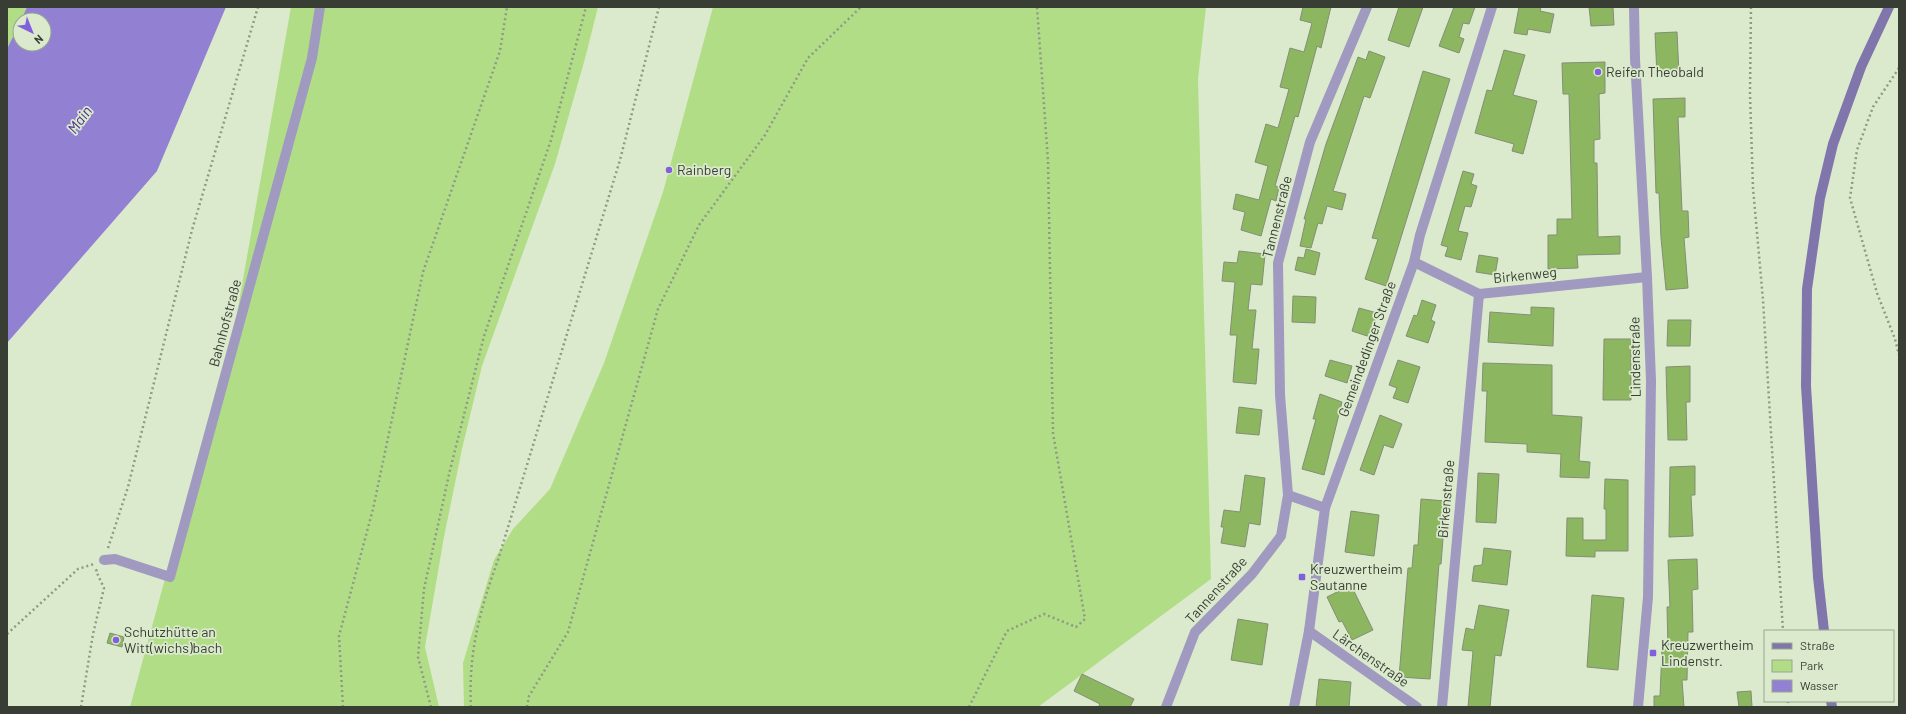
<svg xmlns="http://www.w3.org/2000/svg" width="1906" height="714" font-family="Barlow,sans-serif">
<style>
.green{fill:#b2dd87}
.water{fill:#9281d3}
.building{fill:#8db661;stroke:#828f75}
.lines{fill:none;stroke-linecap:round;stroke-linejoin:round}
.path{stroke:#8f9a85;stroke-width:2.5;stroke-dasharray:2 3;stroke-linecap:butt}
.minor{stroke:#a09ac0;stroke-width:10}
.secondary{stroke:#8076ac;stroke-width:10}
.poi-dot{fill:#8260db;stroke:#dbeacd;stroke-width:1.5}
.labels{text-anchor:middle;stroke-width:3.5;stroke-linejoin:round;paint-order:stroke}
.poi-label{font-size:14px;fill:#383e33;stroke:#dbeacd;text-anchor:start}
.street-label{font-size:14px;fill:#383e33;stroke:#dbeacd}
.water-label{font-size:15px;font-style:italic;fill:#4d2f90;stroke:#dbeacd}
</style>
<rect width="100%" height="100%" fill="#dbeacd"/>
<g class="green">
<path d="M 7,7 L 27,7 L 7,49 Z"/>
<path d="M 291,7 L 598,7 L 586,55 L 555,164 L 482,366 L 462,449 L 444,537 L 425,647 L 439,707 L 130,707 L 236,319 Z"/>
<path d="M 713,7 L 1206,7 L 1198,79 L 1211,579 L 1038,707 L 464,707 L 463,663 L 494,560 L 513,529 L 550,489 L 604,363 L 663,192 Z"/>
</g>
<path class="water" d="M 27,7 L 226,7 L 157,171 L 7,343 L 7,49 L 20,22 L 20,44 L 44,44 L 44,20 L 21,20 Z"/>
<g class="building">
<path d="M 1303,7 L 1331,7 L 1321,48 L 1317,46 L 1298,117 L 1295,116 L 1275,186 L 1279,187 L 1276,201 L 1271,199 L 1261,236 L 1241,230 L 1245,212 L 1233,209 L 1236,194 L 1259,200 L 1268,166 L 1255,162 L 1266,124 L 1278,128 L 1289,89 L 1280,87 L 1290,48 L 1304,52 L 1312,23 L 1300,20 Z"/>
<path d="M 1399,7 L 1423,7 L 1409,47 L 1388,40 Z"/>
<path d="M 1454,7 L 1475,7 L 1469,24 L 1463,23 L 1459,37 L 1464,39 L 1459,53 L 1439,46 Z"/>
<path d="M 1519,7 L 1541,7 L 1540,11 L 1554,14 L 1550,33 L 1528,29 L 1527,35 L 1514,33 Z"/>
<path d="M 1589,7 L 1613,7 L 1614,25 L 1591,26 Z"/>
<path d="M 1677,32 L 1679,74 L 1657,76 L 1655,33 Z"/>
<path d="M 1504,50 L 1525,55 L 1513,95 L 1537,101 L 1523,154 L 1512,151 L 1514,144 L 1475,133 L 1487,90 L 1492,91 Z"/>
<path d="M 1369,51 L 1385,57 L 1370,98 L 1364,96 L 1333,191 L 1346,194 L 1342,210 L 1327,206 L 1322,224 L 1318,223 L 1311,248 L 1300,246 L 1306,219 L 1304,219 L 1326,144 L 1358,57 L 1366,60 Z"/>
<path d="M 1605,62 L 1605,93 L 1599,94 L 1600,139 L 1594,140 L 1594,163 L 1597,163 L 1598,237 L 1620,236 L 1620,254 L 1577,255 L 1578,268 L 1548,269 L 1548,235 L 1557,235 L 1557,219 L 1572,219 L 1569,94 L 1563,94 L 1562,63 Z"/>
<path d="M 1423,71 L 1450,79 L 1386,286 L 1365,279 L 1378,239 L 1372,238 Z"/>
<path d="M 1685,98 L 1685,117 L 1678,117 L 1682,211 L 1688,211 L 1689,237 L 1684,238 L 1688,288 L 1666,290 L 1661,238 L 1659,193 L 1656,193 L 1653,99 Z"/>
<path d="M 1463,171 L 1474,174 L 1471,184 L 1477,186 L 1471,207 L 1465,206 L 1458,231 L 1468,233 L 1461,260 L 1445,256 L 1448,247 L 1441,245 Z"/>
<path d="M 1306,249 L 1320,253 L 1315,275 L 1295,270 L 1298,257 L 1304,258 Z"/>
<path d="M 1239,251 L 1265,254 L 1262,285 L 1251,284 L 1248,310 L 1256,310 L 1252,349 L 1259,349 L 1256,384 L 1233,382 L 1237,335 L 1230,335 L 1235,282 L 1222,281 L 1224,262 L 1237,263 Z"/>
<path d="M 1479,255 L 1498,258 L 1495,275 L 1476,272 Z"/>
<path d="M 1293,296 L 1316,297 L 1315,323 L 1292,322 Z"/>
<path d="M 1422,300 L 1436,305 L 1431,320 L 1435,322 L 1428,343 L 1406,336 L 1414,315 L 1417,316 Z"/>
<path d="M 1531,307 L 1554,308 L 1553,346 L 1488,342 L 1490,312 L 1531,315 Z"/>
<path d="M 1359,308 L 1377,313 L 1370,337 L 1352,331 Z"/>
<path d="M 1668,320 L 1691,320 L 1690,346 L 1667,346 Z"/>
<path d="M 1604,339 L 1631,339 L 1631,400 L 1603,400 Z"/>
<path d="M 1330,360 L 1352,366 L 1347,383 L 1325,376 Z"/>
<path d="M 1398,360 L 1420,367 L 1408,403 L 1393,398 L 1397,388 L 1389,385 Z"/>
<path d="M 1483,363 L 1552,365 L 1552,415 L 1582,417 L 1579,461 L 1590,462 L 1589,478 L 1560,477 L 1561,454 L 1527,452 L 1527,444 L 1485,442 L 1487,391 L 1482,391 Z"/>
<path d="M 1690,366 L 1690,402 L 1686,402 L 1687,440 L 1668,440 L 1666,367 Z"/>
<path d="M 1320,394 L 1342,402 L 1324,475 L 1302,469 L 1316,419 L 1313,419 Z"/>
<path d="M 1239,407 L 1262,410 L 1259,435 L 1236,433 Z"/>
<path d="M 1380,415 L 1402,424 L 1393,448 L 1384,445 L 1374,475 L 1360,470 Z"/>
<path d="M 1695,466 L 1695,495 L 1691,495 L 1693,536 L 1669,537 L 1670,467 Z"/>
<path d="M 1478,473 L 1499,474 L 1496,523 L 1476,522 Z"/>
<path d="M 1245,475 L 1265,478 L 1260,525 L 1249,523 L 1245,547 L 1221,543 L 1224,527 L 1221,527 L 1224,510 L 1240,512 Z"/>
<path d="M 1605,479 L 1628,480 L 1628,551 L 1595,551 L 1595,557 L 1566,556 L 1567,518 L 1583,518 L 1583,540 L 1606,540 L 1606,509 L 1604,509 Z"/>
<path d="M 1421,499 L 1446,501 L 1441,564 L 1439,564 L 1430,679 L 1399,677 L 1408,568 L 1412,568 L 1414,545 L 1418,545 Z"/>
<path d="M 1351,511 L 1379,515 L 1374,556 L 1345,552 Z"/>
<path d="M 1484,548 L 1511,551 L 1507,585 L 1472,581 L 1474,566 L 1482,565 Z"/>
<path d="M 1697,559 L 1698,589 L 1692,590 L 1693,632 L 1688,632 L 1687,680 L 1682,680 L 1684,707 L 1654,707 L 1654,696 L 1660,696 L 1662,649 L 1668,649 L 1667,607 L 1670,607 L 1668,560 Z"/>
<path d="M 1351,585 L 1373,630 L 1352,640 L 1342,621 L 1339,622 L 1327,597 Z"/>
<path d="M 1592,595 L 1624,598 L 1618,670 L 1587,667 Z"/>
<path d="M 1479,605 L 1509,610 L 1501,656 L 1495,655 L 1490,707 L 1468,707 L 1473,651 L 1462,650 L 1466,628 L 1474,630 Z"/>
<path d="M 1238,619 L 1268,624 L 1262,665 L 1231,660 Z"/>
<path d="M 110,633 L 124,637 L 122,647 L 107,643 Z"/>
<path d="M 1082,674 L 1134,699 L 1130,707 L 1098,707 L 1100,704 L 1074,691 Z"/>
<path d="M 1319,679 L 1351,682 L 1349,707 L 1316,707 Z"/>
<path d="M 1751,691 L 1752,707 L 1739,707 L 1737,692 Z"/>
</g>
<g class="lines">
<g class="path">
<path d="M 1751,7 L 1750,94 L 1753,188 L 1763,300 L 1783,631"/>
<path d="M 1899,68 L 1873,107 L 1857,150 L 1850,198 L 1877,293 L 1895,339 L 1899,355"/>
<path d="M 108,548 L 128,487 L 192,230 L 258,7"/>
<path d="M 7,634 L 78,569 L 94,564"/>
<path d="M 1788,701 L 1789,707"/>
<path d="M 81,707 L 93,634 L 104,588 L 96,571 L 98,568"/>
<path d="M 343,707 L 339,636 L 373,509 L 423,272 L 500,51 L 507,7"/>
<path d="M 431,707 L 418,657 L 424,589 L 450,470 L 484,336 L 551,140 L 586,7"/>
<path d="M 471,707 C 468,654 480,609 498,560 L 620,160 L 659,7"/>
<path d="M 527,707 L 529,696 L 568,632 L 658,309 L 699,225 L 765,135 L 808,58 L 861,7"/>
<path d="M 969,707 L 1007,631 L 1044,614 L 1076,627 L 1085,619 L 1053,433 L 1048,161 L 1037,7"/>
</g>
<g class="minor">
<path d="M 1634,7 L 1635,59 L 1647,277 L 1651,381 L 1648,597 L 1638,707"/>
<path d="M 1414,262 L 1479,294 L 1647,277"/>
<path d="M 1288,495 L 1325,508"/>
<path d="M 104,560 L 115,559 L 170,577 L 312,58 L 320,7"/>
<path d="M 1309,631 L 1417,707"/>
<path d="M 1166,707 L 1195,632 L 1252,574 L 1281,536 L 1288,495 L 1280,395 L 1278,263 L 1310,142 L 1367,7"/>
<path d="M 1294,707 L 1309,631 L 1325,508 L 1414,262 L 1420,235 L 1492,7"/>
<path d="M 1442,707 L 1479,294"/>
</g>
<g class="secondary">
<path d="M 1824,631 L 1818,577 L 1806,386 L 1807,289 L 1820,198 L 1833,144 L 1861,67 L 1889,7"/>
<path d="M 1831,701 L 1832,707"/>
</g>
</g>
<g class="poi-dot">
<circle cx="1598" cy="72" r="4"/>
<circle cx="669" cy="170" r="4"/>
<rect x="1298" y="573" width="8" height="8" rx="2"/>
<circle cx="116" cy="640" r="4"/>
<rect x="1649" y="649" width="8" height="8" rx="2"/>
</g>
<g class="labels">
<g class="poi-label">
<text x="1606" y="77">Reifen Theobald</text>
<text x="677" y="175">Rainberg</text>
<text x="1310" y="574">Kreuzwertheim<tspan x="1310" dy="16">Sautanne</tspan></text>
<text x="124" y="637">Schutzhütte an<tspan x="124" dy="16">Witt(wichs)bach</tspan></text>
<text x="1661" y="650">Kreuzwertheim<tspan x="1661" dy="16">Lindenstr.</tspan></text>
</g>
<g class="street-label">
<text transform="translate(1277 217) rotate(-76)" y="5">Tannenstraße</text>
<text transform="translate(1525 275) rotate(-6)" y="5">Birkenweg</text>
<text transform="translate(225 323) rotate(-75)" y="5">Bahnhofstraße</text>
<text transform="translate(1367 349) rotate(-70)" y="5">Gemeindedinger Straße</text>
<text transform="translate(1635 357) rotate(-91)" y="5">Lindenstraße</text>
<text transform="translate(1446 499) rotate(-85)" y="5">Birkenstraße</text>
<text transform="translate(1216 590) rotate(-48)" y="5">Tannenstraße</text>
<text transform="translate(1371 658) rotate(35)" y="5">Lärchenstraße</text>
</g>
<g class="water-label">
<text transform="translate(80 120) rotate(-54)" y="5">Main</text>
</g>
</g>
<rect width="1906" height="714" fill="none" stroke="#383e33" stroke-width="16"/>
<rect x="1764" y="630" width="130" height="72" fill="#dbeacd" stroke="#9aa58f"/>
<rect x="1772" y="643" width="20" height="6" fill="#8076ac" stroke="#9aa58f"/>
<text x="1800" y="650" font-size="12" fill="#383e33">Straße</text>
<rect x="1772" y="660" width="20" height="12" fill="#b2dd87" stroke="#9aa58f"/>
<text x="1800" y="670" font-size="12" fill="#383e33">Park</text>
<rect x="1772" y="680" width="20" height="12" fill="#9281d3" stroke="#9aa58f"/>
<text x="1800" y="690" font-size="12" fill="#383e33">Wasser</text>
<g transform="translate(32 32) rotate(137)"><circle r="19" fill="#dbeacd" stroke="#9aa58f"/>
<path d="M0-3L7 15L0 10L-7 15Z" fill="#8260db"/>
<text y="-6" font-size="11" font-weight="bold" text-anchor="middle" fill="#383e33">N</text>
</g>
</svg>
